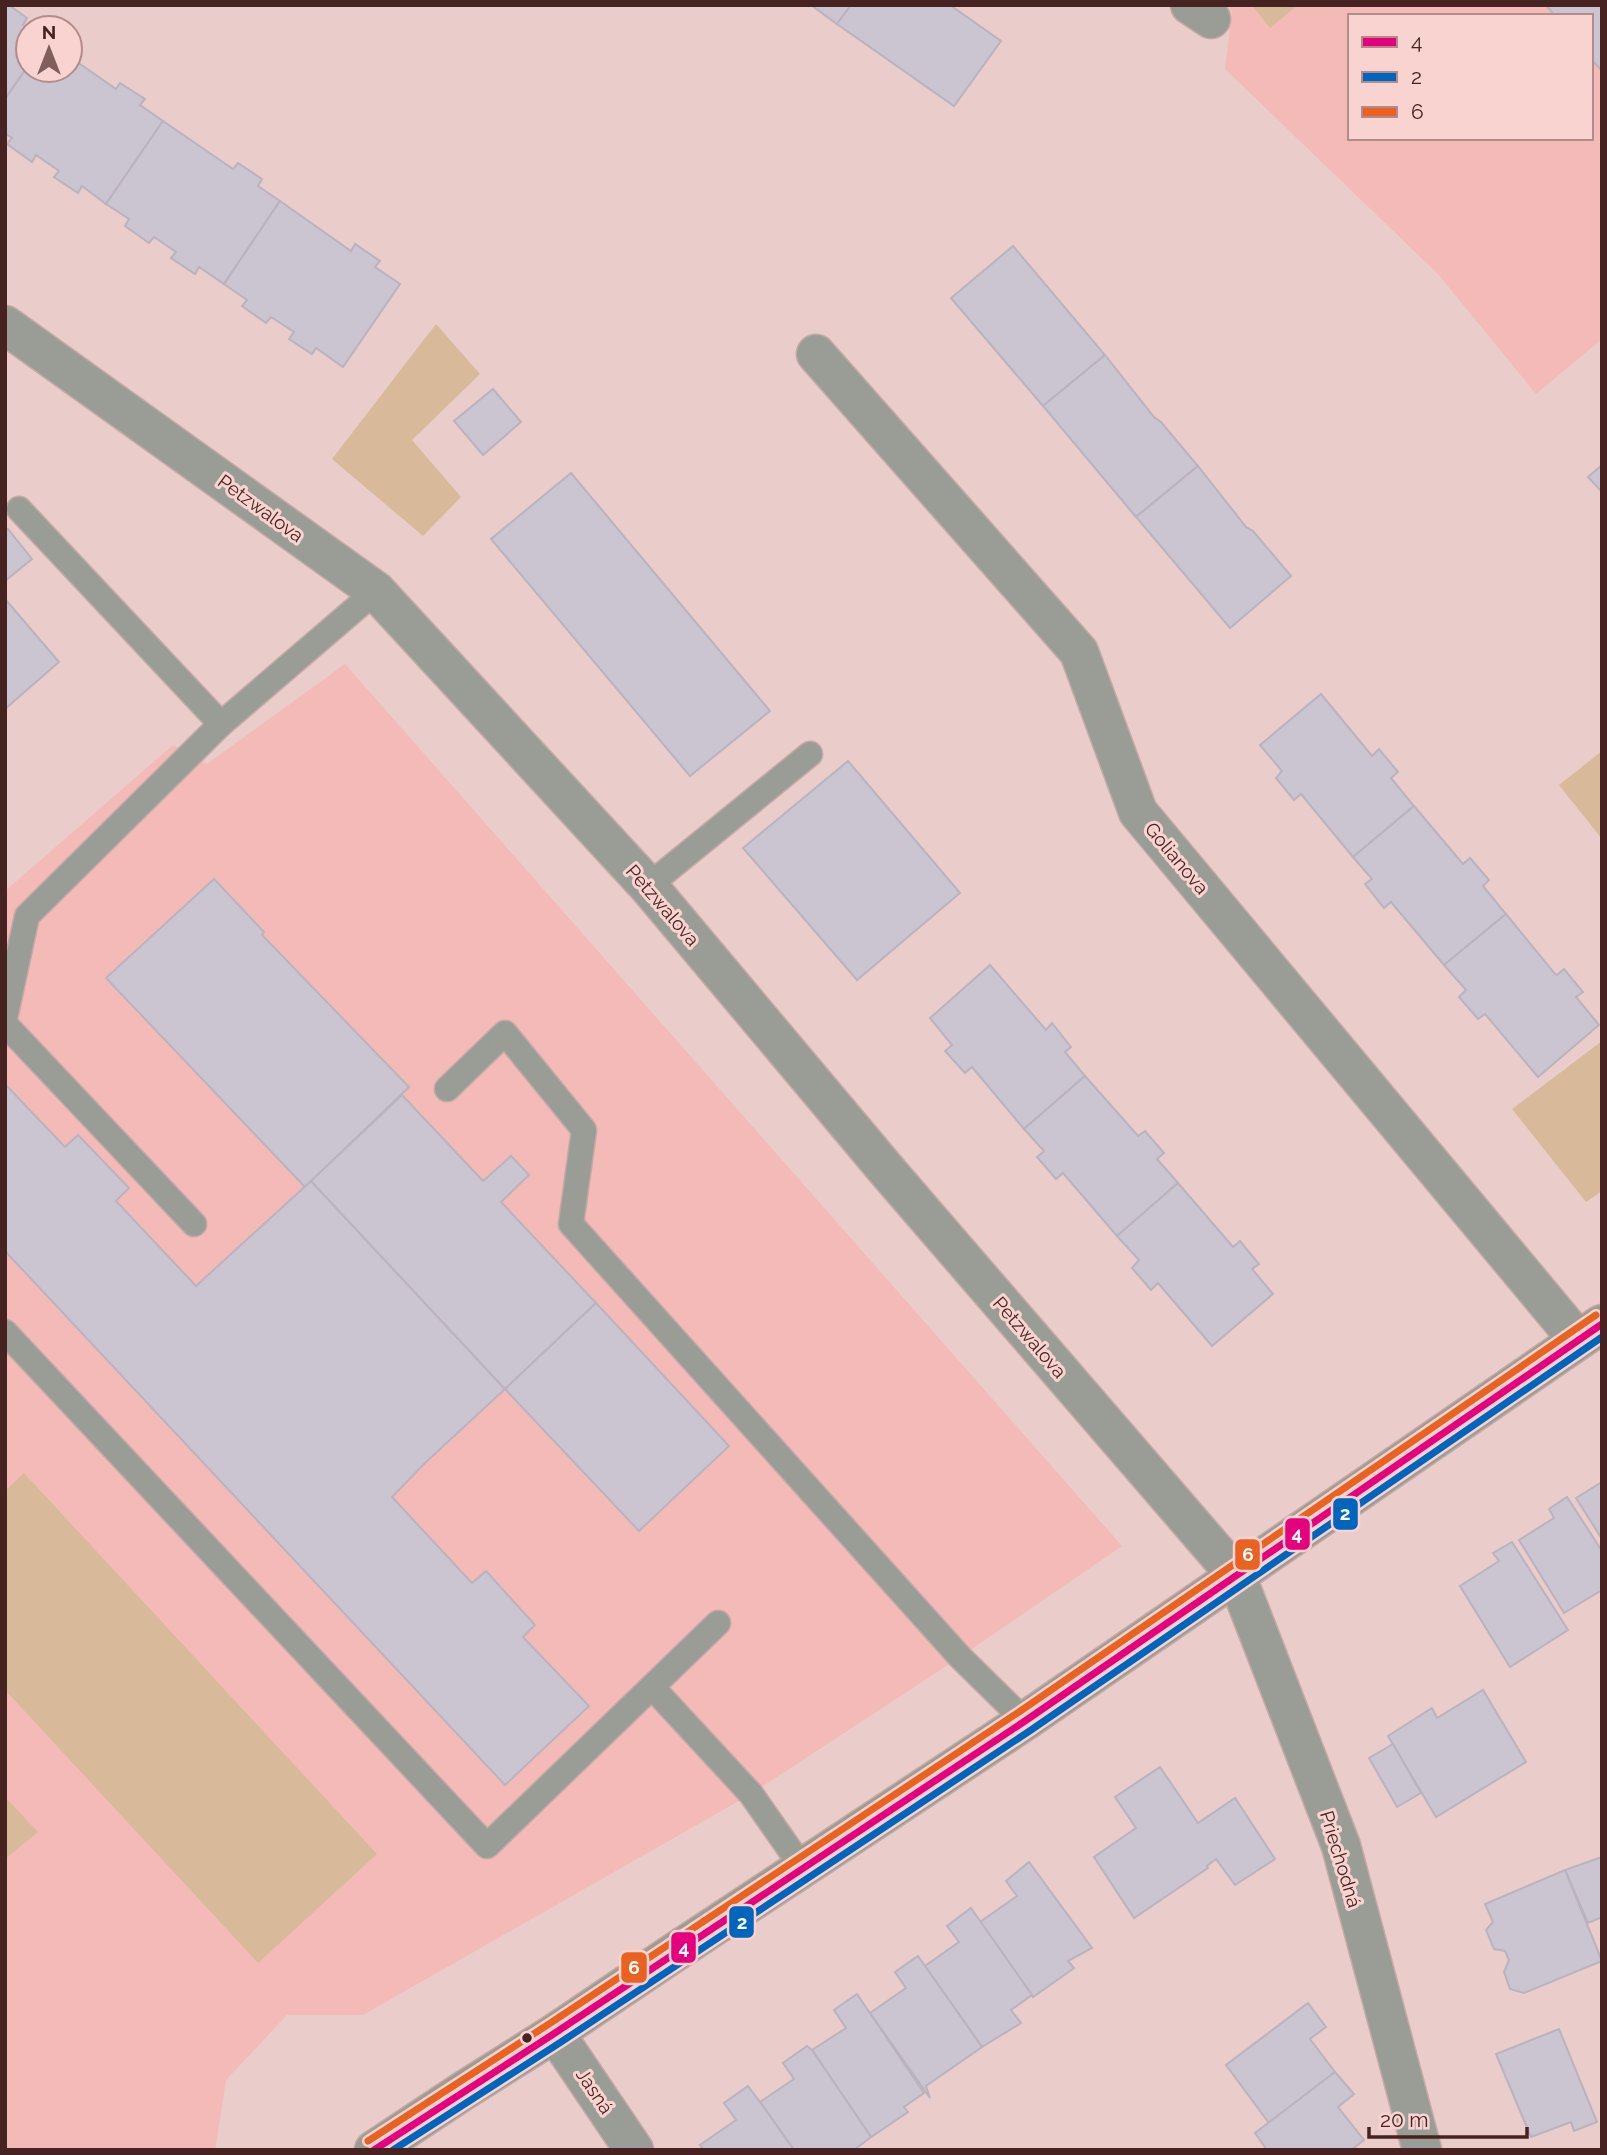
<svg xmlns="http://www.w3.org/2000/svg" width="1607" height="2155" font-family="Raleway,sans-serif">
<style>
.built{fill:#f4bab7;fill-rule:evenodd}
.green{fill:#d8ba9b}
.building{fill:#cbc4d1;stroke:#bab3bf;stroke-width:2}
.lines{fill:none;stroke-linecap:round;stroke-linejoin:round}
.lane-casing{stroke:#c4a9a7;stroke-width:27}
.street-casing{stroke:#c4a9a7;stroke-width:41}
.secondary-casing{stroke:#c4a9a7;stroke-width:41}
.lane{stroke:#9a9d95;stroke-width:24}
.street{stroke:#9a9d95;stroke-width:38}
.secondary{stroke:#9d9c93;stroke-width:38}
.bus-1-casing{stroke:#f9d3d0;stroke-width:12}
.bus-2-casing{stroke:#f9d3d0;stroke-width:12}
.bus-3-casing{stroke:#f9d3d0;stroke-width:12}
.bus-1{stroke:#e5007d;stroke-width:7}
.bus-2{stroke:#0065bd;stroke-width:7}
.bus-3{stroke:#e96222;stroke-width:7}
.bus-dot{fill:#462221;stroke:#f9d3d0;stroke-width:2.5}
.labels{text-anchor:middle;stroke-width:6;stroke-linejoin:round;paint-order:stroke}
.street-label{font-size:19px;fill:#462221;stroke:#f9d3d0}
.line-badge{stroke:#f9d3d0;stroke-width:2.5}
.badge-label{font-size:19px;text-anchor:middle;font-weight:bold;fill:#fff}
</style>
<rect width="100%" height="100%" fill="#eaccca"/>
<g class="built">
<path d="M 1228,5 L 1602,5 L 1602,339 L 1536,394 L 1438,274 L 1225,69 L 1232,12 ZM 1350,16 L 1591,16 L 1591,138 L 1350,138 Z"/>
<path d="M 345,664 L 1122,1546 L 960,1657 L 751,1794 L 363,2015 L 287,2015 L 226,2080 L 215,2150 L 5,2150 L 5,891 L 173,745 L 207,764 Z"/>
</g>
<g class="green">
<path d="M 1252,5 L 1298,5 L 1270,28 Z"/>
<path d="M 436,324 L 480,374 L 412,440 L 461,497 L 423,536 L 332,459 Z"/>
<path d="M 1602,751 L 1602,839 L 1559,785 Z"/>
<path d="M 1602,1041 L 1602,1191 L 1586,1202 L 1512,1109 Z"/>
<path d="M 24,1473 L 377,1854 L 258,1963 L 5,1690 L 5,1491 Z"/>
<path d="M 5,1797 L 38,1832 L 5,1859 Z"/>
</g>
<g class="building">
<path d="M 5,5 L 9,5 L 27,18 L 23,25 L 28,28 L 28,66 L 5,99 Z"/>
<path d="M 811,5 L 851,5 L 837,24 Z"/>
<path d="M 851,5 L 950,5 L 1001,41 L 954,106 L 837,24 Z"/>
<path d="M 1546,5 L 1602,5 L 1602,71 L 1591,59 L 1591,16 L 1555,16 Z"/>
<path d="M 70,57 L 116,89 L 120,83 L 145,99 L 140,105 L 163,121 L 106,204 L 82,186 L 78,193 L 54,177 L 59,171 L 36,155 L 32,162 L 7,144 L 12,138 L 5,133 L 5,99 L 28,66 L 28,70 L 70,70 Z"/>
<path d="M 163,121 L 233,169 L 238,163 L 262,179 L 258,186 L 280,201 L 224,284 L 199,267 L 195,274 L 171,258 L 176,252 L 154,237 L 149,243 L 125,226 L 129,219 L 106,204 Z"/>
<path d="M 280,201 L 351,251 L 355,244 L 380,261 L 375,267 L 400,284 L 343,367 L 316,348 L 312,354 L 289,339 L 294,332 L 271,317 L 266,323 L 242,306 L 247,300 L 224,284 Z"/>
<path d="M 1013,246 L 1105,355 L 1043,406 L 951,298 Z"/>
<path d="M 1105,355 L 1154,417 L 1161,422 L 1198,466 L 1136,517 L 1043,406 Z"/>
<path d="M 493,389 L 521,422 L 483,455 L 454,421 Z"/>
<path d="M 1602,465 L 1602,492 L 1588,477 Z"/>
<path d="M 1198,466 L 1246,527 L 1253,531 L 1291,576 L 1230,628 L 1136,517 Z"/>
<path d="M 571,473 L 770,711 L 690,776 L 491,539 Z"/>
<path d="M 8,529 L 32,559 L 5,581 L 5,532 Z"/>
<path d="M 5,599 L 59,662 L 5,709 Z"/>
<path d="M 1321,694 L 1372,756 L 1379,749 L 1398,772 L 1391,778 L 1414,806 L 1353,857 L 1301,794 L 1294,800 L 1276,778 L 1282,771 L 1260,745 Z"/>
<path d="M 848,761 L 960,893 L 857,980 L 743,848 Z"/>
<path d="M 1414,806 L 1463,864 L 1470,858 L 1489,880 L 1483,886 L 1506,914 L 1444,965 L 1391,902 L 1384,908 L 1365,884 L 1372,879 L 1353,857 Z"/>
<path d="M 214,879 L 264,932 L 262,935 L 409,1087 L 305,1187 L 106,978 Z"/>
<path d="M 1506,914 L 1555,974 L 1557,975 L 1564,969 L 1583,992 L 1576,997 L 1599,1025 L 1538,1077 L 1485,1014 L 1478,1019 L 1459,997 L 1466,990 L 1444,965 Z"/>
<path d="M 990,965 L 1046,1030 L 1052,1023 L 1071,1047 L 1065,1052 L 1085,1076 L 1024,1129 L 972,1067 L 965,1073 L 945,1051 L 952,1045 L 930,1018 Z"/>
<path d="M 1085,1076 L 1138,1136 L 1145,1131 L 1164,1153 L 1157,1159 L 1178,1183 L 1117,1236 L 1063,1173 L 1056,1179 L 1037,1157 L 1044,1151 L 1024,1129 Z"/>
<path d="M 5,1084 L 65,1147 L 78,1135 L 129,1188 L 116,1201 L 196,1286 L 311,1181 L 505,1389 L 425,1463 L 392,1497 L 472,1583 L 486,1571 L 535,1625 L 523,1637 L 589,1706 L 505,1785 L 5,1251 Z"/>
<path d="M 402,1095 L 483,1181 L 511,1156 L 529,1175 L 501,1202 L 596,1303 L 505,1389 L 311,1181 Z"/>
<path d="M 1178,1183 L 1233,1247 L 1240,1241 L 1259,1264 L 1252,1269 L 1273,1294 L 1212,1346 L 1158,1283 L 1151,1290 L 1132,1268 L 1139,1260 L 1117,1236 Z"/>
<path d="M 596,1303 L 729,1446 L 639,1531 L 505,1389 Z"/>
<path d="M 1602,1482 L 1602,1539 L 1576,1498 Z"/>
<path d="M 1567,1497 L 1602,1551 L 1602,1590 L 1564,1613 L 1519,1540 L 1554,1518 L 1549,1509 Z"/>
<path d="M 1512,1542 L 1568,1630 L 1510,1667 L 1460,1586 L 1499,1561 L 1493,1553 Z"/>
<path d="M 1483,1690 L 1526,1762 L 1436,1817 L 1388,1736 L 1432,1708 L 1437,1718 Z"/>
<path d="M 1393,1744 L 1421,1793 L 1397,1807 L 1369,1758 Z"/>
<path d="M 1160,1767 L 1198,1823 L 1235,1798 L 1275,1859 L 1235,1885 L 1216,1859 L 1207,1866 L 1208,1868 L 1134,1918 L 1094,1857 L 1136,1828 L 1115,1797 Z"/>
<path d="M 1602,1857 L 1602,1917 L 1588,1923 L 1565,1870 Z"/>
<path d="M 1029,1862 L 1092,1948 L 1068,1961 L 1074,1968 L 1033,1997 L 980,1922 L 1017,1896 L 1006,1881 Z"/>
<path d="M 1565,1870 L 1602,1961 L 1524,1993 L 1510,1989 L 1504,1972 L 1509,1960 L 1505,1951 L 1494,1949 L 1486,1930 L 1493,1922 L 1485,1904 Z"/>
<path d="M 971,1908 L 1032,1995 L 1011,2010 L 1021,2023 L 982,2047 L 925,1966 L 959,1942 L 947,1926 Z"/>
<path d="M 918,1956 L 982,2047 L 926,2086 L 930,2098 L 870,2013 L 906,1988 L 895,1972 Z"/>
<path d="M 857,1994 L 924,2093 L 904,2107 L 908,2112 L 871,2137 L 812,2050 L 846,2028 L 834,2010 Z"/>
<path d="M 1308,2003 L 1326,2027 L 1310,2039 L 1335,2072 L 1269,2123 L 1226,2065 Z"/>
<path d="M 1559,2029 L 1597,2122 L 1574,2131 L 1571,2122 L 1531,2137 L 1496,2054 Z"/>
<path d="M 807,2046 L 812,2050 L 871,2137 L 854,2150 L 794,2150 L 760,2102 L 794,2079 L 783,2063 Z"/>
<path d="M 1335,2072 L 1354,2094 L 1338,2107 L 1364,2140 L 1351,2150 L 1267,2150 L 1255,2133 Z"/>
<path d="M 748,2086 L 760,2102 L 794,2150 L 704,2150 L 700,2145 L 736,2120 L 724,2103 Z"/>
</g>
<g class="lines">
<g class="lane-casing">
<g id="lane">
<path d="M 19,509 L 221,724"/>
<path d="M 648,886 L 810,754"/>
<path d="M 5,1018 L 27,916 L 221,724 L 376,591"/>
<path d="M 5,1024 L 194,1224"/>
<path d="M 447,1089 L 505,1033 L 584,1130 L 571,1224 L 960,1657 L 1025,1721"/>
<path d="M 5,1332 L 487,1846 L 718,1623"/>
<path d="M 652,1687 L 751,1794 L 802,1867"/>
</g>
</g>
<g class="street-casing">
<g id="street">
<path d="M 1190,5 L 1211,19"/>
<path d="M 5,325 L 376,591 L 648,886 L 889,1173 L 1236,1575 L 1341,1846 L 1422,2150"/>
<path d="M 816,354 L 1079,652 L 1138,812 L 1578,1340"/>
<path d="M 555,2033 L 634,2150"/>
</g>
</g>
<g class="secondary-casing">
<path id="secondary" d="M 374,2150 L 463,2091 L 555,2033 L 672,1954 L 1025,1721 L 1602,1324"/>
</g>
<use href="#lane" class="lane"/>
<use href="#street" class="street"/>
<use href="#secondary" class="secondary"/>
<g class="bus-1-casing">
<path id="bus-1" d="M 374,2150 L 555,2033 L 1025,1721 L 1602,1324"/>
</g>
<g class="bus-2-casing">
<path id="bus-2" d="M 393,2150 L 561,2042 L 1031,1730 L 1602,1337"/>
</g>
<g class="bus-3-casing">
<path id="bus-3" d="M 368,2141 L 549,2024 L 1019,1712 L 1596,1315"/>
</g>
<use href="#bus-1" class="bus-1"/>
<use href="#bus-2" class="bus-2"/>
<use href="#bus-3" class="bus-3"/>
</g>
<circle class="bus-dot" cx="527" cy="2038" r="6"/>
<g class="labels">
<g class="street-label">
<text transform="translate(261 508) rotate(36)" y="7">Petzwalova</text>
<text transform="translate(1177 858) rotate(50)" y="7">Golianova</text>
<text transform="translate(663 905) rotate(49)" y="7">Petzwalova</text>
<text transform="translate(1030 1337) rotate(49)" y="7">Petzwalova</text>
<text transform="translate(1341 1859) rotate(73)" y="7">Priechodná</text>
<text transform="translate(595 2091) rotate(56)" y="7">Jasná</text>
</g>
</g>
<g class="line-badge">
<rect x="1332" y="1497" width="27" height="34" rx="7" fill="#0065bd"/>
<rect x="1284" y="1517" width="27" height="34" rx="7" fill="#e5007d"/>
<rect x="1234" y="1538" width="27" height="33" rx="7" fill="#e96222"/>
<rect x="728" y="1905" width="27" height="34" rx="7" fill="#0065bd"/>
<rect x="670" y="1931" width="27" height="33" rx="7" fill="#e5007d"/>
<rect x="620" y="1951" width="28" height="33" rx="7" fill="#e96222"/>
</g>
<g class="badge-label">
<text x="1345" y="1520">2</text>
<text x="1297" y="1540">4</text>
<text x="1248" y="1561">6</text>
<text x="742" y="1929">2</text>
<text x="684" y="1954">4</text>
<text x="634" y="1974">6</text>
</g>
<rect width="1607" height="2155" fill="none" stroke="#462221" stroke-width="14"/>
<rect x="1348" y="14" width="245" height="126" fill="#f9d3d0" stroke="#b18c8a" stroke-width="2"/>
<rect x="1362" y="37" width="35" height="10" fill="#e5007d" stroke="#b18c8a" stroke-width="2"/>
<text x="1411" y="49" font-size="21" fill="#462221">4</text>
<rect x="1362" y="72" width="35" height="10" fill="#0065bd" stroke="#b18c8a" stroke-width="2"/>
<text x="1411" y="84" font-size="21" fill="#462221">2</text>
<rect x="1362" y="107" width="35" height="10" fill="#e96222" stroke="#b18c8a" stroke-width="2"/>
<text x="1411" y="119" font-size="21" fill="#462221">6</text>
<g transform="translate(49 49)"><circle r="33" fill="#f9d3d0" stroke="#b18c8a" stroke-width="2"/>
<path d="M0-5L12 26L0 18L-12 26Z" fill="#7f5e5c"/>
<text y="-10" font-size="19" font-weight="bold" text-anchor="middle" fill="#462221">N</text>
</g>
<path d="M1369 2127v10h158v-10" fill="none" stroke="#462221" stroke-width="3.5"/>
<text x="1380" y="2127" font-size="21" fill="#462221" stroke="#f9d3d0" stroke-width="5" paint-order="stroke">20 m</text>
</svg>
